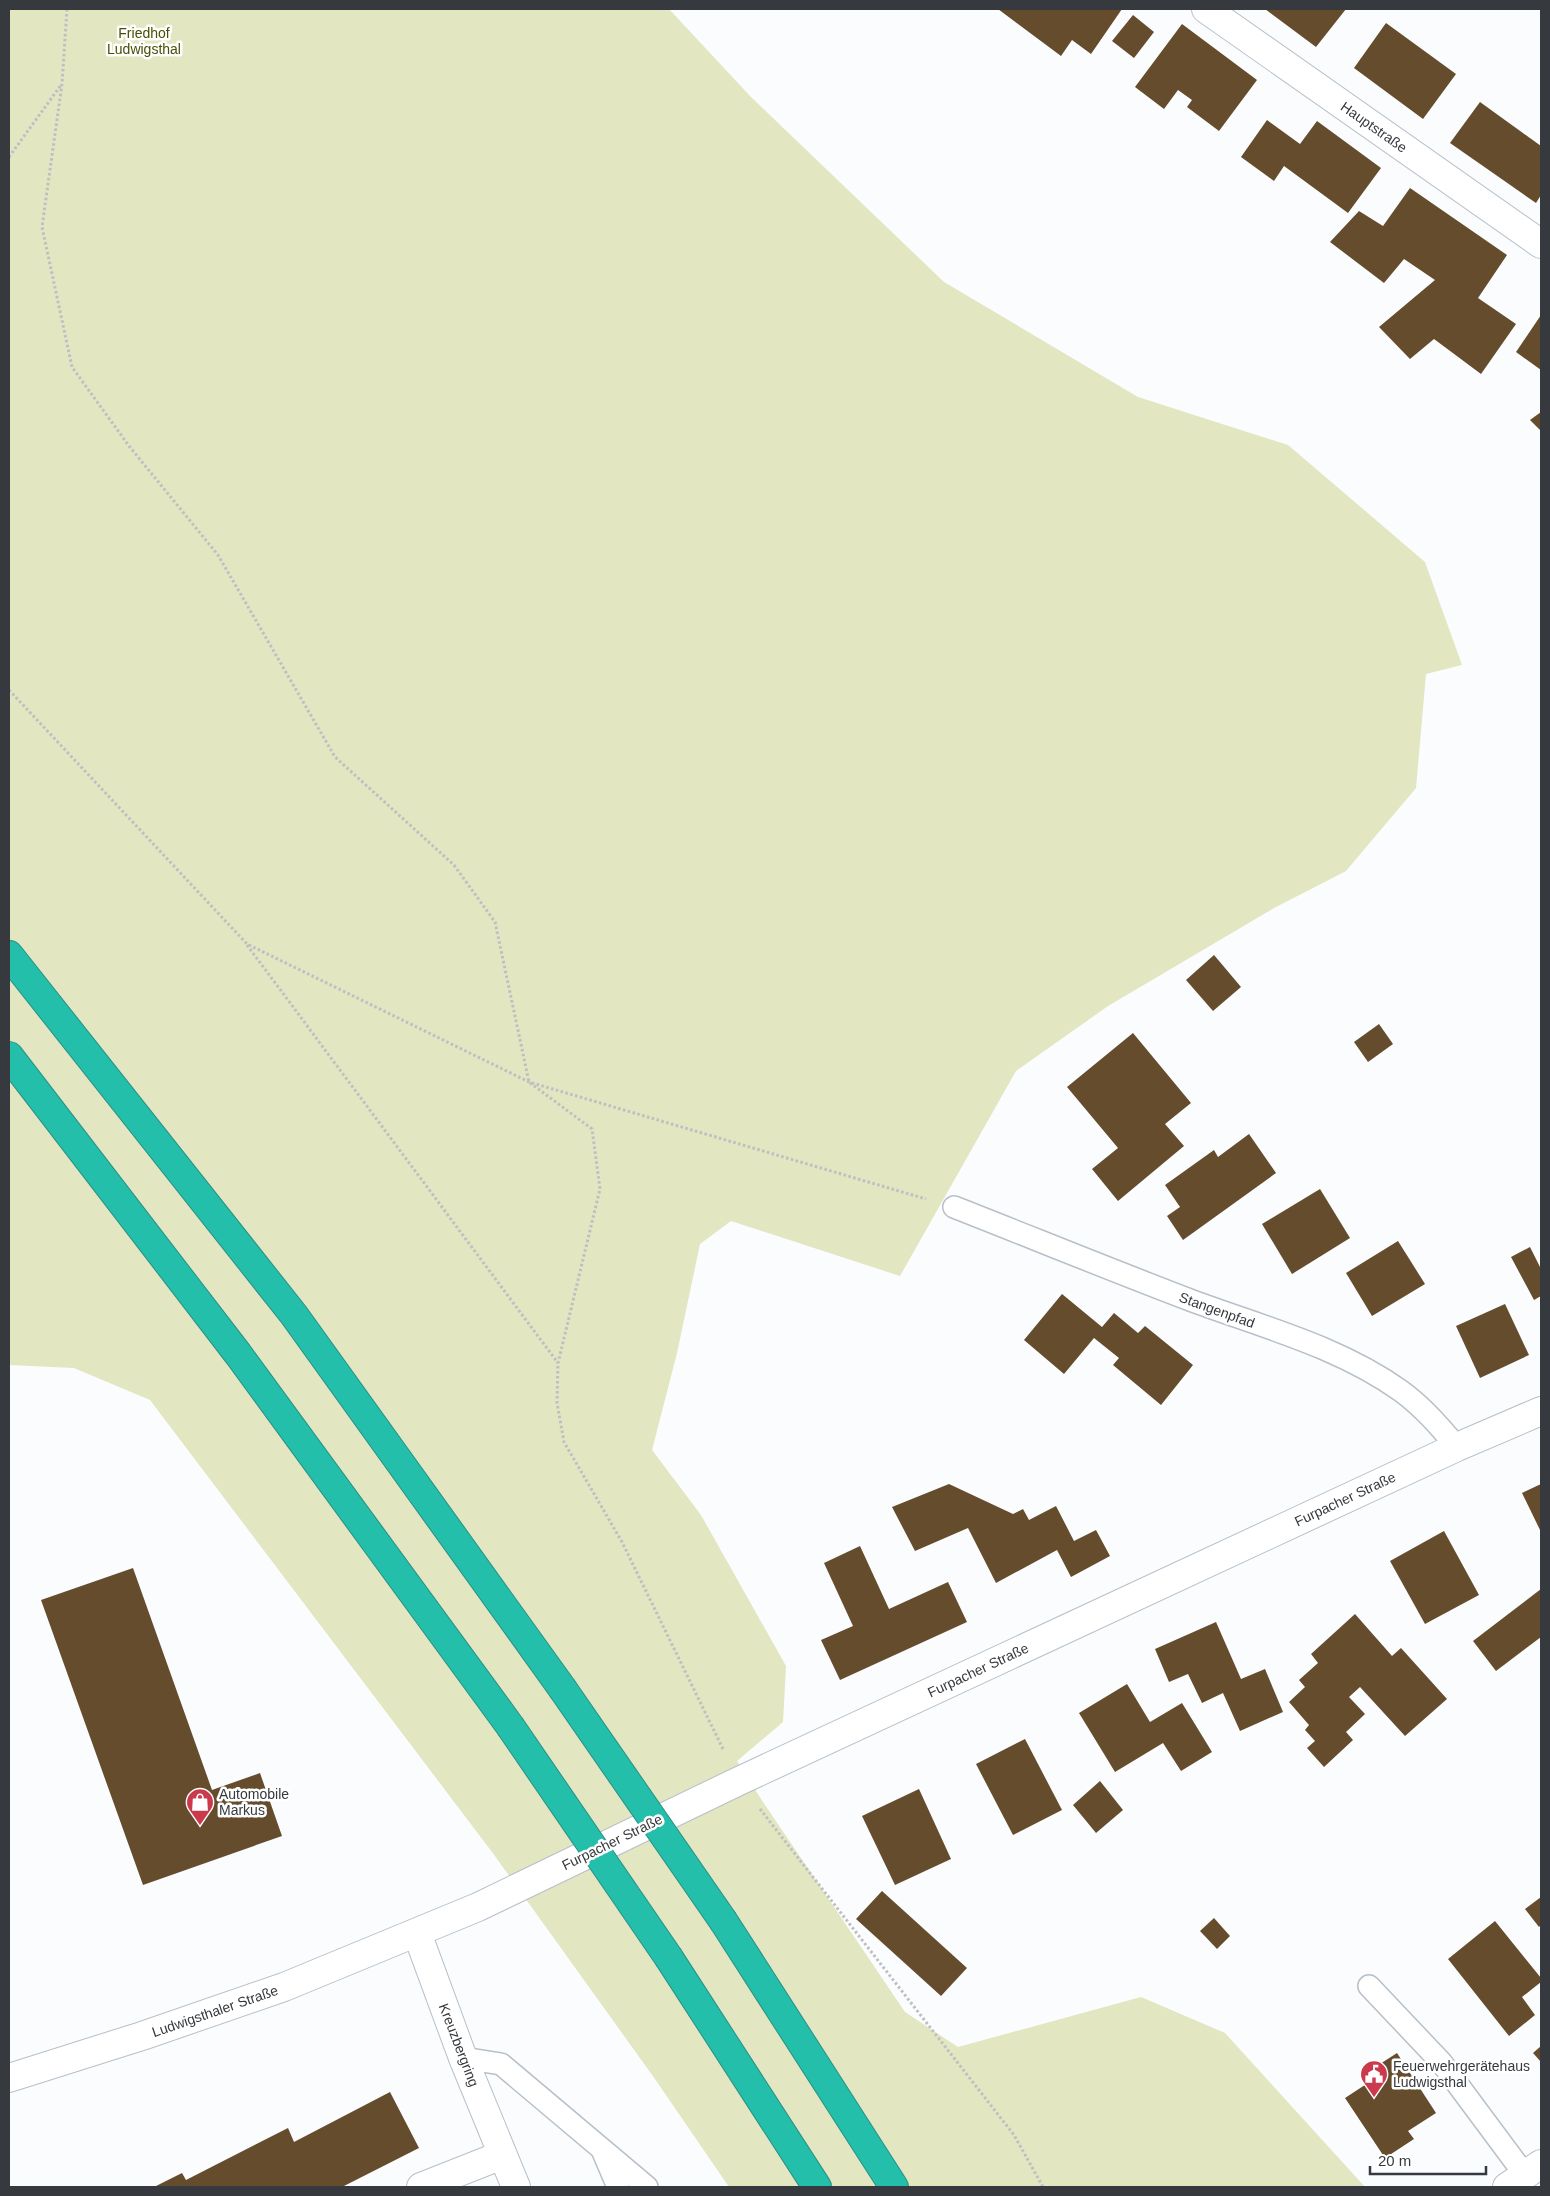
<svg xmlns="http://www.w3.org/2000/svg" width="1550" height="2196" font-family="Arial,sans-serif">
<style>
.green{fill:#e2e6c1}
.building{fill:#654c2d}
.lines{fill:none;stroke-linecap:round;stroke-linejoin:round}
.lane-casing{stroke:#b7c0c9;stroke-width:24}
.street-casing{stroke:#b7c0c9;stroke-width:30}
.secondary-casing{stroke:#b7c0c9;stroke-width:30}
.highway-casing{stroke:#2a9085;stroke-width:30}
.path{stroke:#bdbfc2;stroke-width:3;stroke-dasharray:2.5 2.5;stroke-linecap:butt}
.lane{stroke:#fff;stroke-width:21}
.street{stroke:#fff;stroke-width:28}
.secondary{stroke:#fff;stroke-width:28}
.highway{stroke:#23bfab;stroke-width:28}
.highway-bridge-casing{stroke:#2a9085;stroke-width:30;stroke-linecap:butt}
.highway-bridge{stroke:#23bfab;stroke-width:28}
.labels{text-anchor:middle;stroke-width:5;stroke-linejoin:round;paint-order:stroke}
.park-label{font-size:14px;fill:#4b4e06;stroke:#fff}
.street-label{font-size:14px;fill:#363a3e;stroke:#fff}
.poi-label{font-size:14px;fill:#363a3e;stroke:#fff;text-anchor:start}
</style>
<rect width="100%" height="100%" fill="#fafcfe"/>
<path class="green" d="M 9,9 L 669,9 L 750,96 L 944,282 L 1138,397 L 1288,445 L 1425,562 L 1462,665 L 1426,674 L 1416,788 L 1346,871 L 1276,907 L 1108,1006 L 1016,1071 L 900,1276 L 731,1221 L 700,1244 L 677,1353 L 652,1450 L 701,1515 L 786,1666 L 783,1722 L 737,1761 L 763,1802 L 905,2012 L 958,2047 L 1141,1997 L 1225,2033 L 1365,2187 L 729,2187 L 655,2079 L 492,1852 L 150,1400 L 74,1368 L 9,1365 Z"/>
<g class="building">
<path d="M 998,9 L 1122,9 L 1091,54 L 1072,40 L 1061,56 Z"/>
<path d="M 1265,9 L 1346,9 L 1316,47 Z"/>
<path d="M 1133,15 L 1154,32 L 1134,58 L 1112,41 Z"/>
<path d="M 1386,23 L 1456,74 L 1423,119 L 1354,68 Z"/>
<path d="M 1182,24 L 1257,80 L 1219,131 L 1187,107 L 1192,100 L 1178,90 L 1164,109 L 1135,87 Z"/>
<path d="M 1480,102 L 1541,146 L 1541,195 L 1536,203 L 1450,143 Z"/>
<path d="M 1267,120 L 1300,144 L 1317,121 L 1381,168 L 1348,213 L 1284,166 L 1274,181 L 1241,157 Z"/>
<path d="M 1410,188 L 1507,255 L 1478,298 L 1516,324 L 1481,374 L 1434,339 L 1410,359 L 1379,327 L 1435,280 L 1404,259 L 1384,283 L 1330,242 L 1359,211 L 1383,226 Z"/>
<path d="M 1541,315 L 1541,370 L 1516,352 Z"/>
<path d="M 1541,412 L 1541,431 L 1530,420 Z"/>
<path d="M 1214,955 L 1241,987 L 1213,1011 L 1186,980 Z"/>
<path d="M 1379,1024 L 1393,1044 L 1368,1062 L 1354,1042 Z"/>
<path d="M 1133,1033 L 1191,1103 L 1165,1124 L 1184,1146 L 1118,1201 L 1092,1169 L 1118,1148 L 1067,1087 Z"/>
<path d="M 1249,1134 L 1276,1173 L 1183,1240 L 1167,1216 L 1180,1207 L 1165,1185 L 1214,1150 L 1218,1157 Z"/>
<path d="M 1320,1189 L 1350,1238 L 1292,1274 L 1262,1224 Z"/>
<path d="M 1398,1241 L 1425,1284 L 1372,1316 L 1346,1273 Z"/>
<path d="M 1530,1247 L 1541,1269 L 1541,1296 L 1534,1300 L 1511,1257 Z"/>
<path d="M 1062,1294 L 1102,1327 L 1114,1313 L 1138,1333 L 1145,1326 L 1193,1365 L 1161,1405 L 1113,1365 L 1119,1358 L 1094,1338 L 1064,1374 L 1024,1340 Z"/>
<path d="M 1505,1304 L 1529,1355 L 1480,1378 L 1456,1326 Z"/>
<path d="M 949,1484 L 1013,1514 L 1023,1509 L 1029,1520 L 1056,1506 L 1074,1541 L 1096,1530 L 1110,1556 L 1071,1577 L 1057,1550 L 996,1583 L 968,1528 L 915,1551 L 892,1507 Z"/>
<path d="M 1541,1484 L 1541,1532 L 1522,1493 Z"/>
<path d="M 1444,1531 L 1479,1595 L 1425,1624 L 1390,1561 Z"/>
<path d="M 860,1546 L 889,1609 L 948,1582 L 967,1622 L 840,1680 L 821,1640 L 853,1626 L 824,1563 Z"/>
<path d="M 133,1568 L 212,1790 L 260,1773 L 282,1836 L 143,1885 L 41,1600 Z"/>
<path d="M 1541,1589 L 1541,1637 L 1496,1671 L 1473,1641 Z"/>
<path d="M 1355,1614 L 1392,1656 L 1401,1648 L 1447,1699 L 1405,1736 L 1360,1687 L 1349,1697 L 1365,1714 L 1346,1732 L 1353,1740 L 1324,1767 L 1307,1748 L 1315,1741 L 1305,1730 L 1309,1725 L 1289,1702 L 1305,1687 L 1299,1680 L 1318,1663 L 1311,1654 Z"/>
<path d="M 1216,1622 L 1241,1679 L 1265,1669 L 1283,1712 L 1240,1731 L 1223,1693 L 1202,1703 L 1188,1674 L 1169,1682 L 1155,1649 Z"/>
<path d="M 1127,1684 L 1150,1722 L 1182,1703 L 1212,1752 L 1181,1771 L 1163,1743 L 1115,1772 L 1079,1713 Z"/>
<path d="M 1025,1739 L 1062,1810 L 1013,1835 L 976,1764 Z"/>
<path d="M 1100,1781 L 1123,1810 L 1096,1833 L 1073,1805 Z"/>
<path d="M 919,1789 L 951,1859 L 895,1885 L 862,1816 Z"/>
<path d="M 882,1891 L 967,1968 L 941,1996 L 856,1919 Z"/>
<path d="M 1541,1897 L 1541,1925 L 1539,1927 L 1525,1909 Z"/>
<path d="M 1214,1918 L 1230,1936 L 1217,1949 L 1200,1931 Z"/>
<path d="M 1495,1921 L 1541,1978 L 1541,1982 L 1522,1997 L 1535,2015 L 1509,2036 L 1448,1959 Z"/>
<path d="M 1541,2046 L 1541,2062 L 1533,2053 Z"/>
<path d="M 1397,2053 L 1436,2113 L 1408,2131 L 1414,2139 L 1385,2158 L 1345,2098 L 1371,2081 L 1366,2073 Z"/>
<path d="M 390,2092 L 419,2148 L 342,2187 L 154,2187 L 182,2173 L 186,2180 L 288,2128 L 294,2142 Z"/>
</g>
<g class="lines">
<g class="lane-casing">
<g id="lane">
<path d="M 954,1207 C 1033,1238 1111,1270 1190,1300 C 1262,1327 1338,1346 1401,1391 C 1423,1407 1440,1427 1457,1447"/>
<path d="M 1369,1986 L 1441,2062 L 1525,2175"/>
<path d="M 463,2058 L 501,2064 L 647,2187"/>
<path d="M 603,2152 L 618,2187"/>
</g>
</g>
<g class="street-casing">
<g id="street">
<path d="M 1206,9 L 1541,244"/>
<path d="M 417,1933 L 463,2058 L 516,2187"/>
<path d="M 421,2187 L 502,2155"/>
<path d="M 1507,2187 L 1541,2164"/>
</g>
</g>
<g class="secondary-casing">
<path id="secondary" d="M 9,2078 L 142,2036 L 284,1987 L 478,1907 L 739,1781 L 1457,1447 L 1541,1411"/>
</g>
<g class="highway-casing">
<g id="highway">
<path d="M 9,955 L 294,1315 L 562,1688"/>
<path d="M 9,1056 L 238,1354 L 510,1726"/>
<path d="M 724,1922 L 894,2187"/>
<path d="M 669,1958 L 817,2187"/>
</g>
</g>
<g class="path">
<path d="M 67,9 L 62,84 L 42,227 L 72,367 L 129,446 L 218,555 L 335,757 L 454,865 L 495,922 L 529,1082 L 592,1129 L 600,1189 L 558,1363 L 557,1403 L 564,1442 L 622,1542 L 724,1751"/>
<path d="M 9,157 L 61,85"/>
<path d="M 9,690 L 247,944 L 529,1082 L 926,1199"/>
<path d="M 247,945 L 558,1363"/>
<path d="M 760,1809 L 1014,2135 L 1043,2187"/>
</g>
<use href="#lane" class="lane"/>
<use href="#street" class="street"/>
<use href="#secondary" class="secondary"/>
<use href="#highway" class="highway"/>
<g class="highway-bridge-casing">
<g id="highway-bridge">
<path d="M 562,1688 L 724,1922"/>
<path d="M 510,1726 L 669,1958"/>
</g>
</g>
<use href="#highway-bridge" class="highway-bridge"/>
</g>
<defs>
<g id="shop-pin" transform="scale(1.4375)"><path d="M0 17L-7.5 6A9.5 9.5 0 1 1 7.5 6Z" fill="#cb3a4c" stroke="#fff"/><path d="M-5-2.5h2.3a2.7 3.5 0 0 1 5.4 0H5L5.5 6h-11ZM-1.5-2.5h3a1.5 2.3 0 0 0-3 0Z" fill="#fff"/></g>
<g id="civic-pin" transform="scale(1.4375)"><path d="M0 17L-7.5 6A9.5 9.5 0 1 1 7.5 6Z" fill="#cb3a4c" stroke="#fff"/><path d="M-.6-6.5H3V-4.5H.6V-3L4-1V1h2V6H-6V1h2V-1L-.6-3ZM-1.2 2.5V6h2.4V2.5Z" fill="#fff"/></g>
</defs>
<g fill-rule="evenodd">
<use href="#shop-pin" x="200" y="1802"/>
<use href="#civic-pin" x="1374" y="2074"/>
</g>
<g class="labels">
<g class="park-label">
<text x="144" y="38">Friedhof<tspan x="144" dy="16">Ludwigsthal</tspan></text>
</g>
<g class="street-label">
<text transform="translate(1374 127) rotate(35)" y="5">Hauptstraße</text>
<text transform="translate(1217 1310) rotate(20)" y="5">Stangenpfad</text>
<text transform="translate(1345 1499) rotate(-25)" y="5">Furpacher Straße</text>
<text transform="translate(978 1670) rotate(-25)" y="5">Furpacher Straße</text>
<text transform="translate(612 1842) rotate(-26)" y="5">Furpacher Straße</text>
<text transform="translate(215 2011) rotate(-19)" y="5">Ludwigsthaler Straße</text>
<text transform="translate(459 2045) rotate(69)" y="5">Kreuzbergring</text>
</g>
<g class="poi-label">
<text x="219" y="1799">Automobile<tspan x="219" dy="16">Markus</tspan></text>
<text x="1393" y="2071">Feuerwehrgerätehaus<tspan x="1393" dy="16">Ludwigsthal</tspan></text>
</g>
</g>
<rect width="1550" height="2196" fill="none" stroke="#363a3e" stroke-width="20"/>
<path d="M1370 2166v8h116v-8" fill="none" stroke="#363a3e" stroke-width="2.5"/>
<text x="1378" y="2166" font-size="15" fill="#363a3e" stroke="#ffffff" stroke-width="4" paint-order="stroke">20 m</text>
</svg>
